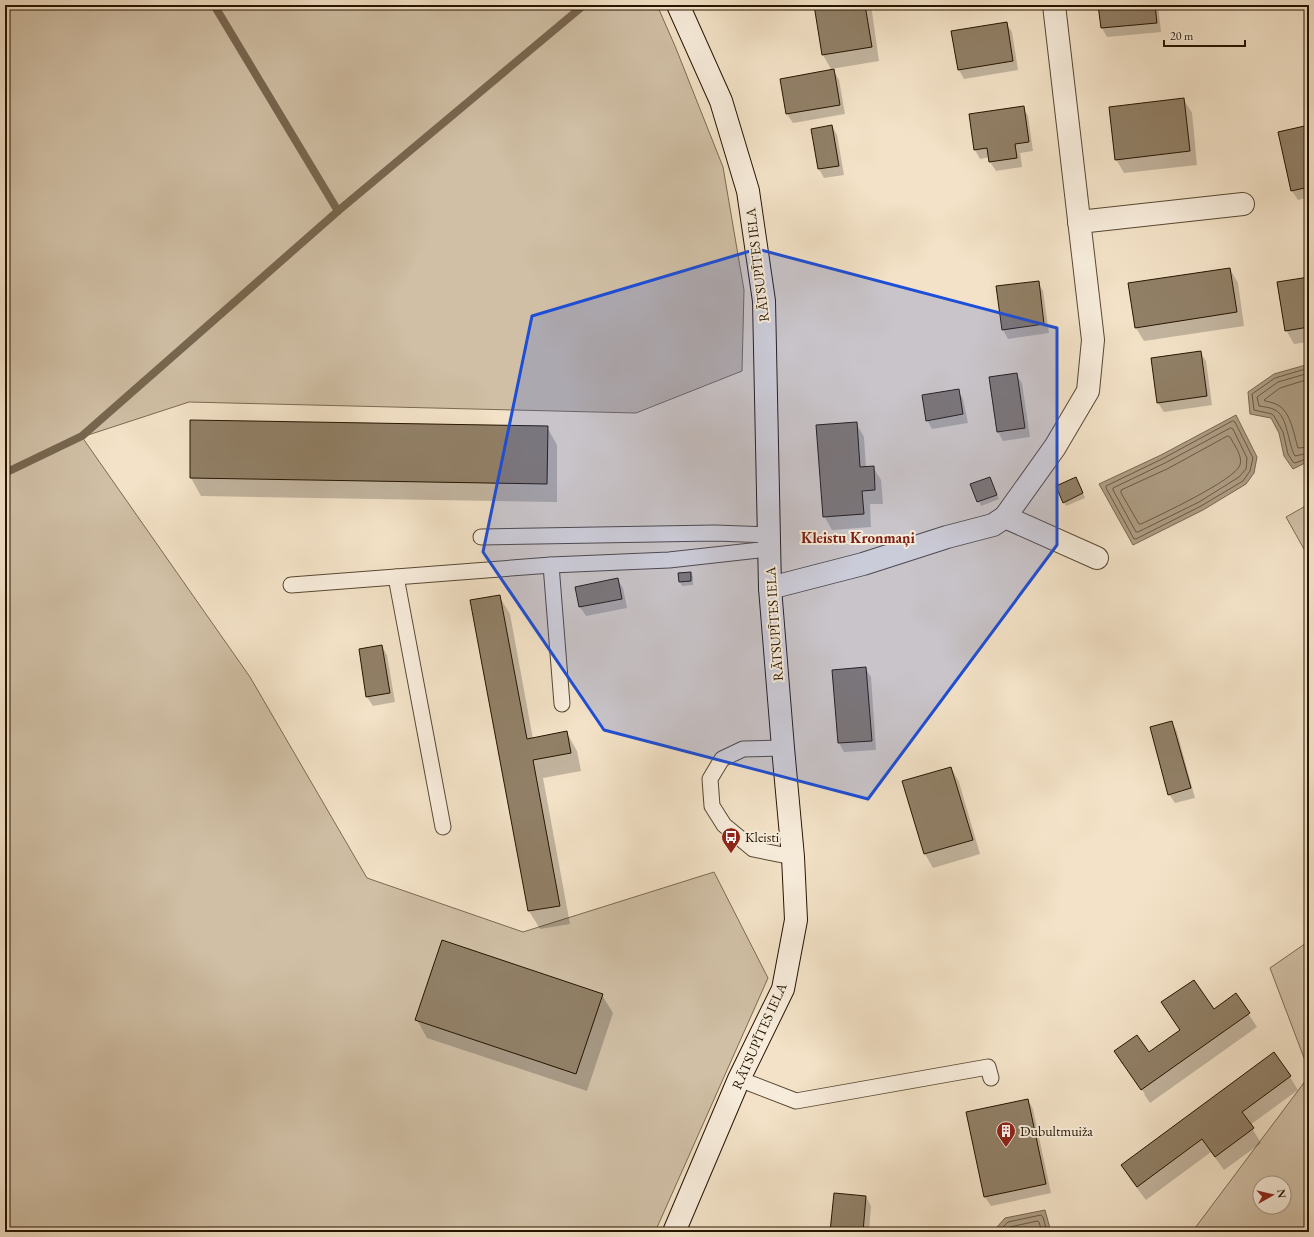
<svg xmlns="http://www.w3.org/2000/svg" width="1314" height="1237" font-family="'EB Garamond',serif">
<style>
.green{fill:#d0bfa5;stroke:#7b6a52;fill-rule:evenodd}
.water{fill:#ad9c83;stroke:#77664f}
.shadow{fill:#0003}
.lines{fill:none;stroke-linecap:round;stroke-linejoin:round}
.shore{stroke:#6a5842;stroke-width:1}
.stream{stroke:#77664f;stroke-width:8}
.building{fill:#918067;stroke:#261500}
.lane-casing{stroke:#594832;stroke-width:17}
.street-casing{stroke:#594832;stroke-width:24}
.secondary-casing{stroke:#261500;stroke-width:24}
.lane{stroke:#f7ecdb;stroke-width:15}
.street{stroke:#f7ecdb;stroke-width:22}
.secondary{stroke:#f7ecdb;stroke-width:22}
.marked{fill:#1d4ed8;fill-opacity:0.2;stroke:#1d4ed8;stroke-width:3;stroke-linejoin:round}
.labels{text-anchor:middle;stroke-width:4;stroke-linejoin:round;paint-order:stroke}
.street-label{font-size:14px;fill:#261500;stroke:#f7ecdb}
.poi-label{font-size:14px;fill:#261500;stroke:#f7ecdb;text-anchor:start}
.neighbourhood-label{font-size:15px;font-weight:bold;fill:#7a1f14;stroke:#f7ecdb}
</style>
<rect width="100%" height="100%" fill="#f3e2c7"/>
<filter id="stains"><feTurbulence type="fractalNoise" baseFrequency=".005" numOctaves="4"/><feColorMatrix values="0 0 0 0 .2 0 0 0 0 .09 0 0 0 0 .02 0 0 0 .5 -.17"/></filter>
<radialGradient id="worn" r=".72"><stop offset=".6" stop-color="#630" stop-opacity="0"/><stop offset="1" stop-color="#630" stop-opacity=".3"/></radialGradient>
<g class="green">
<path d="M 5,5 L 657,5 L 675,46 L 723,167 L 744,290 L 742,371 L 636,413 L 189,402 L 82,437 L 250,677 L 367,878 L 523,932 L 714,872 L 768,978 L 655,1232 L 5,1232 Z"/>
<path d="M 1309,504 L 1309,558 L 1286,517 Z"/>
<path d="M 1309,941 L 1309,1071 L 1270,968 Z"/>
<path d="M 1309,1076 L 1309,1232 L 1192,1232 ZM 1260,1183 L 1284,1183 L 1284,1207 L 1260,1207 Z"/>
</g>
<g class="water">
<path d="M 1309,364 L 1309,461 L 1293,469 L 1284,456 L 1279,433 L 1271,418 L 1250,414 L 1248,392 L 1274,374 Z"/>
<path d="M 1236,415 L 1257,457 L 1254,473 L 1246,484 L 1203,510 L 1133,545 L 1099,484 L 1161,455 Z"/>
<path d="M 1045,1210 L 1051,1232 L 998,1232 L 997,1227 L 1005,1218 Z"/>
</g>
<g class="shadow">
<path d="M 815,5 L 871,5 L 879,61 L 831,69 L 823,55 Z"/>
<path d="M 1099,5 L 1158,5 L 1161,32 L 1107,37 L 1102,28 Z"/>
<path d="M 1006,23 L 1012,32 L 1018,70 L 964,79 L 959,70 Z"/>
<path d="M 834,71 L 839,80 L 845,114 L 793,123 L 787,114 L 781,80 Z"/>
<path d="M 1184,100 L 1192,113 L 1197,165 L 1124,173 L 1116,159 Z"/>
<path d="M 1023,107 L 1028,116 L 1033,151 L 1020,153 L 1022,167 L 996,171 L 990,162 L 990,157 L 980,159 L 975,150 Z"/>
<path d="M 832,126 L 837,135 L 844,175 L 824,178 L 819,169 L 812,129 Z"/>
<path d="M 1309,126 L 1309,197 L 1298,200 L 1292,191 Z"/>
<path d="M 1230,269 L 1238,283 L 1244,326 L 1144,341 L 1136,328 Z"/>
<path d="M 1309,278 L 1309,342 L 1294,344 L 1286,330 Z"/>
<path d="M 1038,282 L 1043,291 L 1049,333 L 1008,339 L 1003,330 Z"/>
<path d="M 1200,352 L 1206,361 L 1212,405 L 1164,412 L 1158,403 L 1152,359 Z"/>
<path d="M 1016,374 L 1022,383 L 1030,437 L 1003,441 L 998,432 L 990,378 Z"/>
<path d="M 958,390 L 963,399 L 968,423 L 932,429 L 927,420 Z"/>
<path d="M 191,421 L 547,427 L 557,445 L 557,502 L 201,496 L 191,478 Z"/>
<path d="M 856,423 L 864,437 L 866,467 L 873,467 L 881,480 L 883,504 L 870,504 L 871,527 L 832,530 L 824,516 Z"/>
<path d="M 990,478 L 999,499 L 981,506 L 972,485 Z"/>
<path d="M 1078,482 L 1085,498 L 1066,506 L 1064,502 Z"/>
<path d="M 691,573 L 693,577 L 693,585 L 682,586 L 680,582 Z"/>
<path d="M 617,579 L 623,588 L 627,608 L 586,616 L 580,607 L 576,588 Z"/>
<path d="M 499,596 L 510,614 L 533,739 L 567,733 L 577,751 L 581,771 L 543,778 L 570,924 L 540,929 L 529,911 L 472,601 Z"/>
<path d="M 382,646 L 387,655 L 395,702 L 373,706 L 367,697 L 360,649 Z"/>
<path d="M 865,668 L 871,677 L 876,750 L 844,752 L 839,743 L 833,671 Z"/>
<path d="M 1172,722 L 1177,732 L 1195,798 L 1175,803 L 1169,794 Z"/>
<path d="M 951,768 L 959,782 L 980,854 L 933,868 L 925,854 L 903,782 Z"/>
<path d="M 602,995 L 613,1013 L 587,1091 L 427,1038 L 417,1020 Z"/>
<path d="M 1236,995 L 1257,1027 L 1150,1103 L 1144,1094 L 1145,1094 L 1124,1064 L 1122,1064 L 1115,1052 L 1149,1053 L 1181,1031 L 1162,1003 L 1214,1010 Z"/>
<path d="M 1274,1054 L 1290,1077 L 1298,1090 L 1250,1125 L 1261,1143 L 1224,1170 L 1211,1152 L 1146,1200 L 1130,1179 L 1122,1165 Z"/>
<path d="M 1028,1100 L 1033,1109 L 1051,1193 L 991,1206 L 985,1197 L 968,1113 Z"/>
<path d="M 866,1197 L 871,1206 L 869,1232 L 831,1232 Z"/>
</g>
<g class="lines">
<g class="shore">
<path d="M 1309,368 L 1275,378 L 1252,394 L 1254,410 L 1272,414 L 1274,416 L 1283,432 L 1288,454 L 1293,462 L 1295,463 L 1309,458"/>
<path d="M 1309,373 L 1278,382 L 1257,397 L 1259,406 C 1264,407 1270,407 1275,410 C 1288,416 1288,445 1295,456 L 1309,453"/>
<path d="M 1309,379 L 1280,388 L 1264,400 L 1265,401 C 1270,402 1274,403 1278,405 C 1291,412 1294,435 1298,448 L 1309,447"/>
<path d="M 1233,421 L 1235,422 L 1253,458 L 1250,471 L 1243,481 L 1201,506 L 1136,539 L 1134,539 L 1106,488 L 1106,486 L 1162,459 Z"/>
<path d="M 1231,428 L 1233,429 L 1247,458 L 1246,469 L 1239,477 L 1199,502 L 1138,532 L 1136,532 L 1113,490 L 1113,488 L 1165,463 Z"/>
<path d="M 1228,436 L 1230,437 C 1234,445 1243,456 1240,465 C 1235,480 1158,516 1141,524 L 1139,524 L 1121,493 L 1121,490 L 1167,469 Z"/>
<path d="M 1002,1232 L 1002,1228 L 1008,1222 L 1041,1215 L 1043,1217 L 1047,1232"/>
<path d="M 1007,1232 L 1007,1229 L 1010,1227 L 1037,1221 L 1039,1222 L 1042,1232"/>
</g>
<g class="stream">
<path d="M 214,5 L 338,211"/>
<path d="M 5,473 L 82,436 L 338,211 L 584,5"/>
</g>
</g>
<g class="building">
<path d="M 814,5 L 865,5 L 872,47 L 822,55 Z"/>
<path d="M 1098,5 L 1155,5 L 1157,23 L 1101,28 Z"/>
<path d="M 1007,22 L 1013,61 L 958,70 L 951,31 Z"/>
<path d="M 834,69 L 840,105 L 786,114 L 780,79 Z"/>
<path d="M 1184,98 L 1190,151 L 1115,160 L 1109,107 Z"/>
<path d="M 1024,106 L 1029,142 L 1015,144 L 1017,158 L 989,162 L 987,148 L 974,150 L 969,114 Z"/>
<path d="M 832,125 L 839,166 L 818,169 L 811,129 Z"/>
<path d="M 1309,125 L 1309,187 L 1291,191 L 1278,132 Z"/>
<path d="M 1230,268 L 1237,312 L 1135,328 L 1128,283 Z"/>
<path d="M 1309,277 L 1309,327 L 1285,331 L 1277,282 Z"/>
<path d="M 1039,281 L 1044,324 L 1002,330 L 996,286 Z"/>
<path d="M 1201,351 L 1207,396 L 1157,403 L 1151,358 Z"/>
<path d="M 1017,373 L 1025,428 L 997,432 L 989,377 Z"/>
<path d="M 959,389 L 963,414 L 926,421 L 922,395 Z"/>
<path d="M 190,420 L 548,426 L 547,484 L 190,478 Z"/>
<path d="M 857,422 L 860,467 L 874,466 L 875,490 L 862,491 L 864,514 L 823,517 L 816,425 Z"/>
<path d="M 990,477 L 997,495 L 977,502 L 970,484 Z"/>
<path d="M 1076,477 L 1083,493 L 1063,503 L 1056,486 Z"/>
<path d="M 691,572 L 691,581 L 679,582 L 678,573 Z"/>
<path d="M 618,578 L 622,599 L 579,607 L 575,587 Z"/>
<path d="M 500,595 L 527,739 L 567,731 L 571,753 L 533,760 L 560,906 L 528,911 L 470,600 Z"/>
<path d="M 382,645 L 390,693 L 366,697 L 359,649 Z"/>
<path d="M 866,667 L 872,741 L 838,743 L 832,670 Z"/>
<path d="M 1172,721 L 1191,788 L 1168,795 L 1150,727 Z"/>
<path d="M 951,767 L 973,840 L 924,854 L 902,781 Z"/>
<path d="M 442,940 L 603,994 L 576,1074 L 415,1020 Z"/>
<path d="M 1194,980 L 1214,1009 L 1236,993 L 1250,1013 L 1141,1090 L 1114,1051 L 1137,1035 L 1149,1052 L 1180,1030 L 1161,1002 Z"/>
<path d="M 1274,1052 L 1291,1076 L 1242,1112 L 1254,1128 L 1215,1157 L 1202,1139 L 1137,1187 L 1121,1165 Z"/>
<path d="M 1028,1099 L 1046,1184 L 984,1197 L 966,1112 Z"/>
<path d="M 834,1193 L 866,1196 L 863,1232 L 830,1232 Z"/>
</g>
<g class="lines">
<g class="lane-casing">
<g id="lane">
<path d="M 481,537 L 715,533 L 769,535"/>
<path d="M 551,565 L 562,704"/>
<path d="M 396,577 L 443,827"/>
<path d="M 291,585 L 551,565 L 669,560 L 769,549"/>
<path d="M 783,748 L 743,749 L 722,759 L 710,779 L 712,806 L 724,825 L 753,849 L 793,857"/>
<path d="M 739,1079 L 796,1101 L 988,1067 L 991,1078"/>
</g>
</g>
<g class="street-casing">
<g id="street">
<path d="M 1079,222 L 1243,204"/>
<path d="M 1005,517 L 1055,447 L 1088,391 L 1093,340 L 1054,5"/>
<path d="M 770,588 L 863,564 L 947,537 L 993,525 L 1005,517 L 1097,558"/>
</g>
</g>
<g class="secondary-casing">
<path id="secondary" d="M 674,1232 L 739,1079 L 783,989 L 796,920 L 793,857 L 783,748 L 770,588 L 764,301 L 748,191 L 721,101 L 678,5"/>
</g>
<use href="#lane" class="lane"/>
<use href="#street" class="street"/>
<use href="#secondary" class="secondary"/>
</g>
<path class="marked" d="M 757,249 L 1057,328 L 1057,545 L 868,799 L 604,730 L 483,552 L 532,316 Z"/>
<defs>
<g id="bus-pin" transform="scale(1)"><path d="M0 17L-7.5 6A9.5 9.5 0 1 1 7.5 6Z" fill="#8f2418" stroke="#f7ecdb"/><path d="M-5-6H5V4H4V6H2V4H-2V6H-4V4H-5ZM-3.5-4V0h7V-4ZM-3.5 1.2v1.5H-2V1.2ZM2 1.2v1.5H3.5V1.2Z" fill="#fff"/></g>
<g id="building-pin" transform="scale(1)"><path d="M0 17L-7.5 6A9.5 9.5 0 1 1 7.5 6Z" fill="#8f2418" stroke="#f7ecdb"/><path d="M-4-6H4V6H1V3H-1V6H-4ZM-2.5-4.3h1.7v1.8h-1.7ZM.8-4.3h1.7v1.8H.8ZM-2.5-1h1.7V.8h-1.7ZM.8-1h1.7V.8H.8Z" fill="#fff"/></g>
</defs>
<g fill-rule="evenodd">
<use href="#bus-pin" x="731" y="837"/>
<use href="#building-pin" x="1006" y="1131"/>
</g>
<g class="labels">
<g class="street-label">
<text transform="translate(757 265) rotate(-97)" y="5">RĀTSUPĪTES IELA</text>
<text transform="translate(774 624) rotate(-94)" y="5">RĀTSUPĪTES IELA</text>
<text transform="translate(759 1036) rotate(-66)" y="5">RĀTSUPĪTES IELA</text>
</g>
<g class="poi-label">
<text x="745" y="842">Kleisti</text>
<text x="1020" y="1136">Dubultmuiža</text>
</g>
<g class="neighbourhood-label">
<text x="858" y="543">Kleistu Kronmaņi</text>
</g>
</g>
<rect width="1314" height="1237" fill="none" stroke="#f3e2c7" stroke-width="20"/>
<rect x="6" y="6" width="1302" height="1225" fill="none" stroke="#261500" stroke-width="2"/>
<rect x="10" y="10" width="1294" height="1217" fill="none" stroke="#261500"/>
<g transform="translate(1272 1195) rotate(82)"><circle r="19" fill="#f7ecdb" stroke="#a39683"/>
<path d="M0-3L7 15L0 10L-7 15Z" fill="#8f2418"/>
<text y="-6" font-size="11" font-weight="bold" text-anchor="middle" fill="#261500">N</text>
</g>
<path d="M1164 40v6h81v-6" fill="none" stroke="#261500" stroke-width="2"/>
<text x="1170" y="40" font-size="12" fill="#261500" stroke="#f7ecdb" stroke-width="3" paint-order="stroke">20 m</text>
<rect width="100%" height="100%" filter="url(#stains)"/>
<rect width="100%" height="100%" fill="url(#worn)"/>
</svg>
